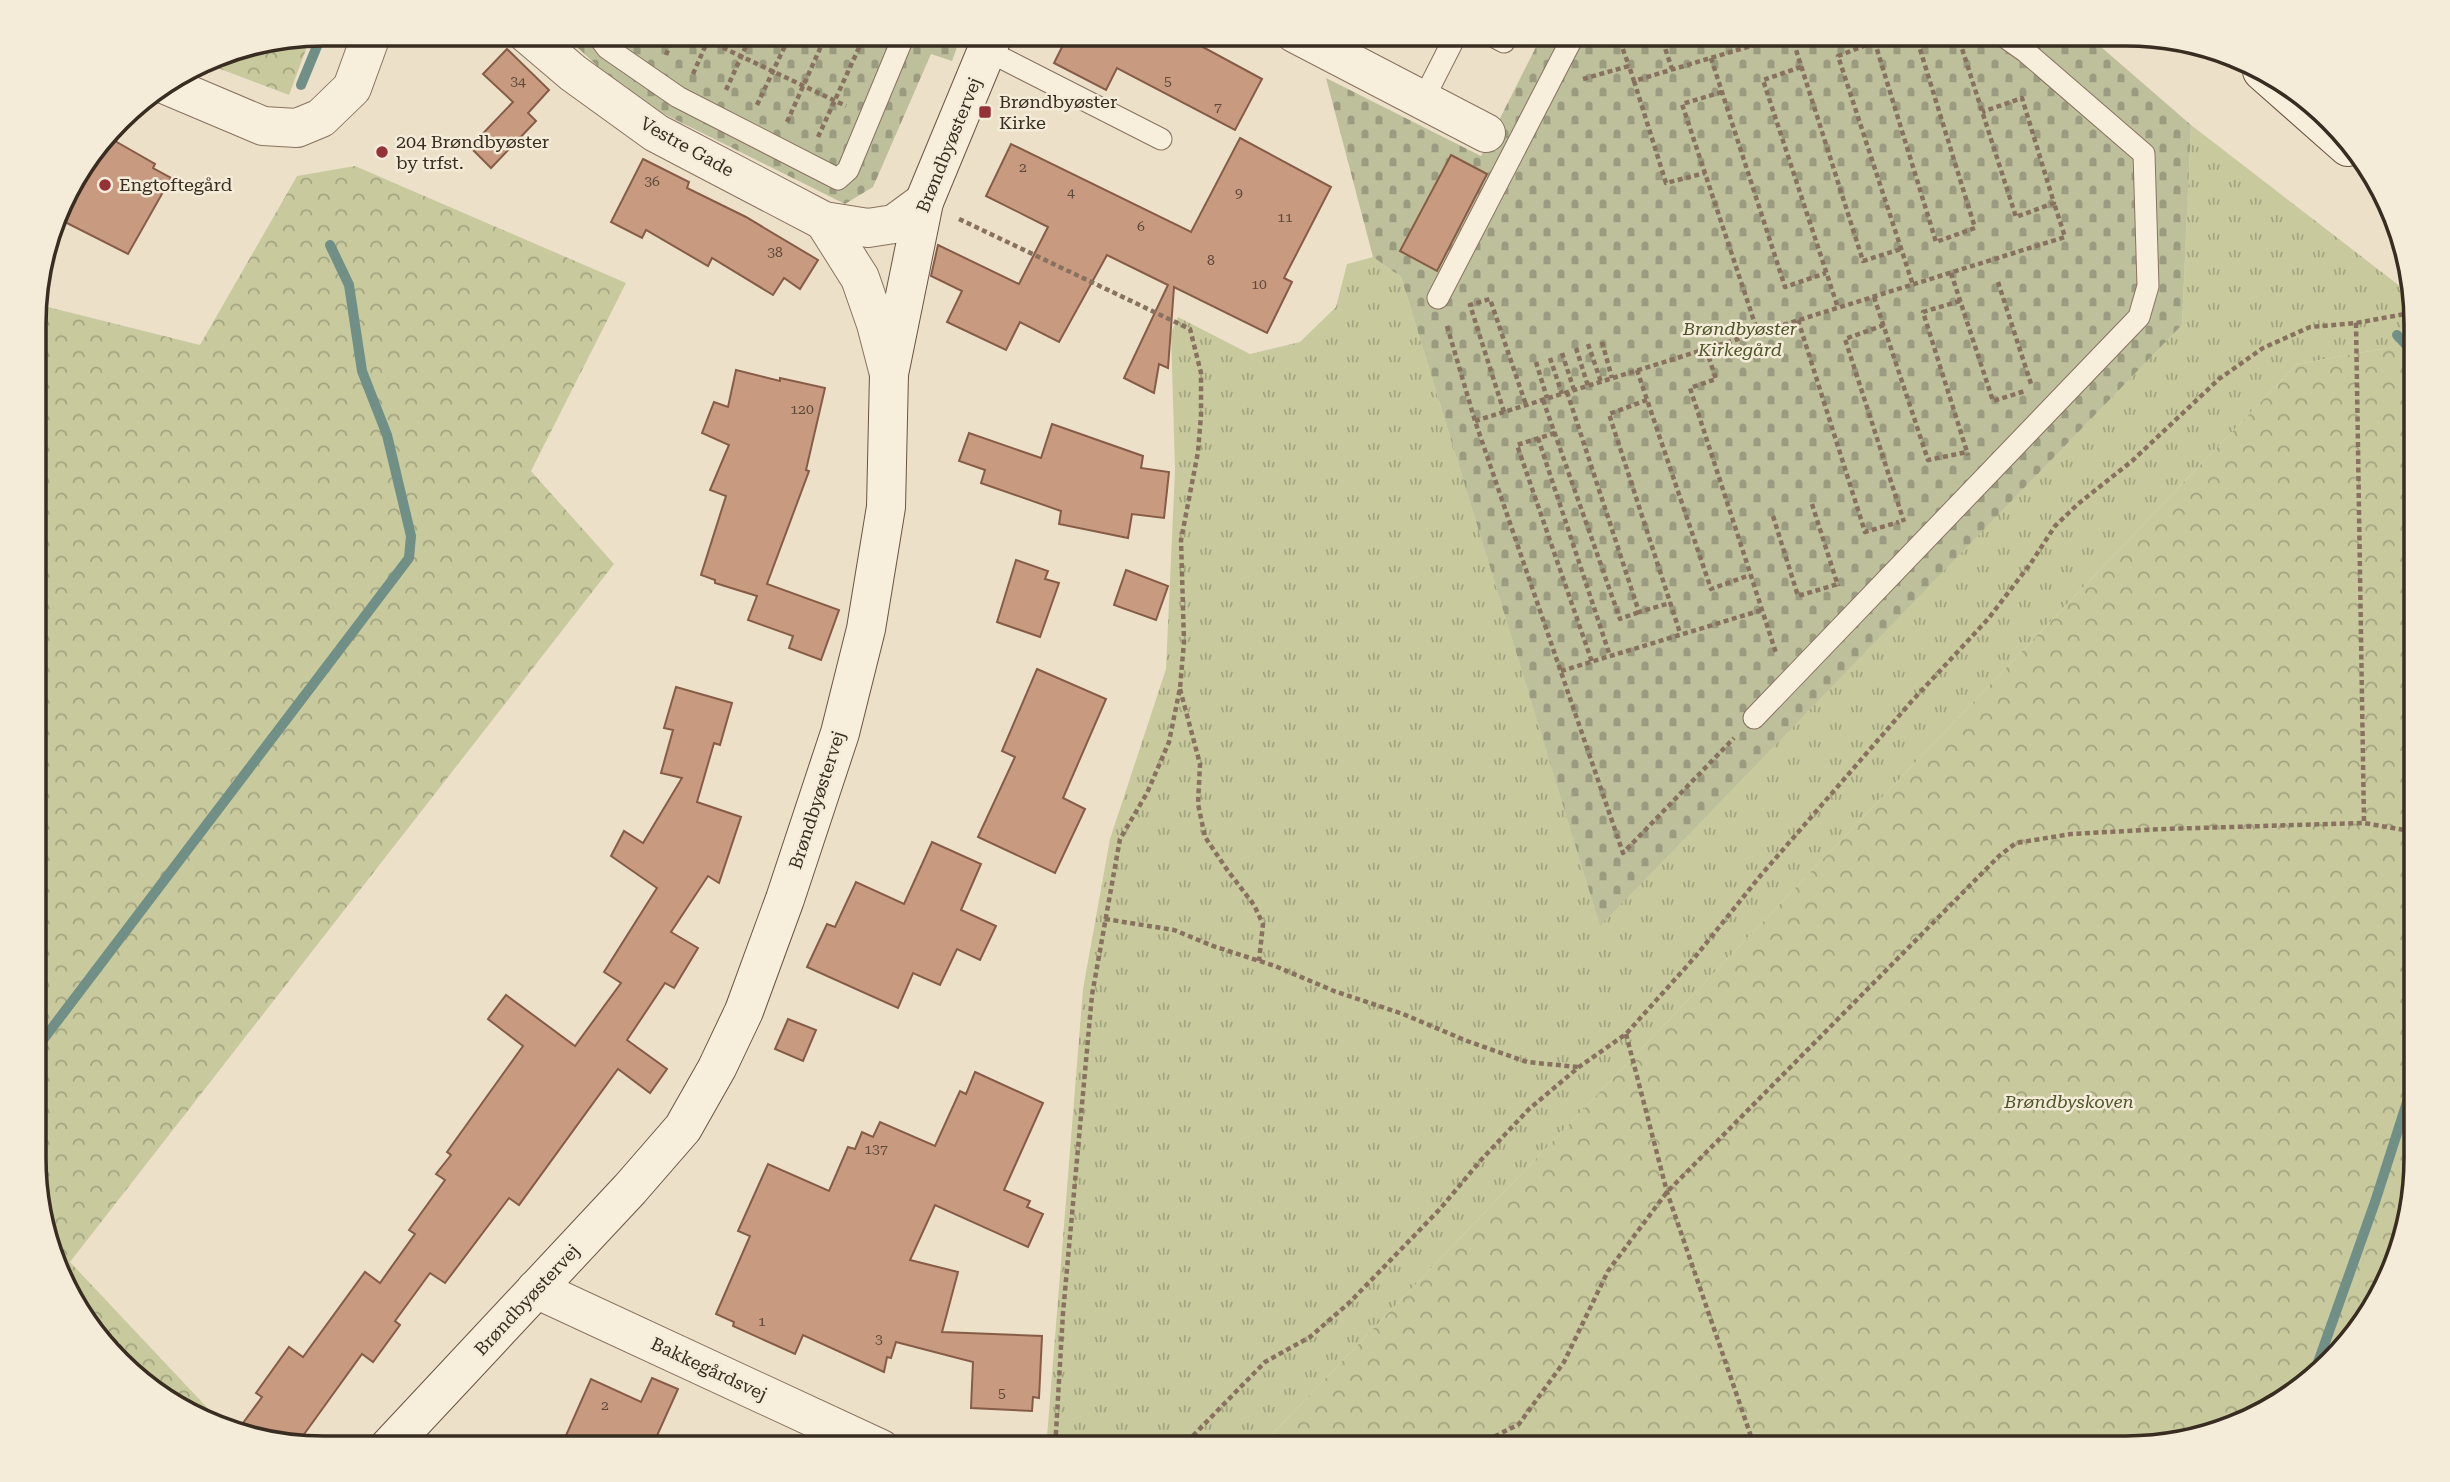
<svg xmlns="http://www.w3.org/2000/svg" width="2450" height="1482" font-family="'Roboto Serif',serif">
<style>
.grass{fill:url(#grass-tufts)}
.forest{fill:url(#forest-crowns)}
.cemetery{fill:url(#cemetery-stones)}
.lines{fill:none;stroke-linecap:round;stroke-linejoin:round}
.stream{stroke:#708f86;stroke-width:10}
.building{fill:#c89b81;stroke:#865c46;stroke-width:2}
.lane-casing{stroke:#88725f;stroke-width:23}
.street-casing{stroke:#88725f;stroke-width:40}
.secondary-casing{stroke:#6a5442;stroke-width:40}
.path{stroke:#88725f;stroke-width:4.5;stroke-dasharray:5 3.5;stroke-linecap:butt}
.lane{stroke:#f7eedc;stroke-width:21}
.street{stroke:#f7eedc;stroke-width:38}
.secondary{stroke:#f7eedc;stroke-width:38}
.poi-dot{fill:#943238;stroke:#f4ebd8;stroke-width:2.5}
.labels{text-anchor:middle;stroke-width:5;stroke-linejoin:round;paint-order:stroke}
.number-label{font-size:14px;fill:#5d4839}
.poi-label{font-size:18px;fill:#392c21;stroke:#f4ebd8;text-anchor:start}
.street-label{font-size:18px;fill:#392c21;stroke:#f4ebd8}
.park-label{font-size:18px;font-style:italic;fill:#4c5529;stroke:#f4ebd8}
.rim{fill:none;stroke:#392c21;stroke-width:3.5}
</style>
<defs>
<pattern id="grass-tufts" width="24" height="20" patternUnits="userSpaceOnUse" patternTransform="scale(1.75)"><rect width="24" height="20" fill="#c8ca9d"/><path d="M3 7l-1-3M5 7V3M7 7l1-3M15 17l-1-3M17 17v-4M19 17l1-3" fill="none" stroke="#a3a480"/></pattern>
<pattern id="forest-crowns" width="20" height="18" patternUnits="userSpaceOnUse" patternTransform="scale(1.75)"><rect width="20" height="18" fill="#c8ca9d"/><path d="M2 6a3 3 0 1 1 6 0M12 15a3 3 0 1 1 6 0" fill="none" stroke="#a3a480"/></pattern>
<pattern id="cemetery-stones" width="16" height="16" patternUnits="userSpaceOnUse" patternTransform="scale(1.75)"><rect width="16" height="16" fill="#bec09c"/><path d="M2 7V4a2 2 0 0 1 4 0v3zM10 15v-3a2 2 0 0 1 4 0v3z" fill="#9b9c7f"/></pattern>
</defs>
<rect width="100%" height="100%" fill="#ece0c9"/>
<path class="grass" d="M 2191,125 L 2414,297 L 2416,305 L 2416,343 L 2297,364 L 1259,1448 L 1046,1449 L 1083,989 L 1110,839 L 1166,669 L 1175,470 L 1171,333 L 1178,317 L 1250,354 L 1300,342 L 1336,307 L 1347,264 L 1373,257 L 1401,277 L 1600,925 L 2182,325 Z"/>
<g class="forest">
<path d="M 311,36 L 289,95 L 202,62 L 213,55 Z"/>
<path d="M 355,166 L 626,283 L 531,471 L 614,564 L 70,1262 L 232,1434 L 163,1400 L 82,1319 L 36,1196 L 36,304 L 200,345 L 297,176 Z"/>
<path d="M 2416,343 L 2416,1177 L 2401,1251 L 2368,1319 L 2271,1410 L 2145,1448 L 1259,1448 L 2297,364 Z"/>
</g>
<g class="cemetery">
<path d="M 562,33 L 962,33 L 952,61 L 931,54 L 873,187 L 845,204 L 664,114 L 606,74 Z"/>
<path d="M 1543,33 L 2085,33 L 2191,125 L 2182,325 L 1600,926 L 1401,277 L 1373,257 L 1326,78 L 1481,156 Z"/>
</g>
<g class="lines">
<g class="stream">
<path d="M 301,85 L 322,34"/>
<path d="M 2397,335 L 2416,355"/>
<path d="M 36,1049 L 409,558 L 411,536 L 387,435 L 362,371 L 349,285 L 330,245"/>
<path d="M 2316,1368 L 2375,1202 L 2416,1074"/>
</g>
</g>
<g class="building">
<path d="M 1069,33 L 1177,33 L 1262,79 L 1235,130 L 1117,68 L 1106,90 L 1054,63 Z"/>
<path d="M 507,49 L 549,90 L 528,113 L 536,121 L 491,168 L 470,147 L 513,102 L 483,74 Z"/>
<path d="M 108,137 L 155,164 L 153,168 L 171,178 L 128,254 L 61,220 Z"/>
<path d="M 1240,138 L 1331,187 L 1284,278 L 1292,282 L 1267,333 L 1174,287 L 1168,368 L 1159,364 L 1154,393 L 1124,378 L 1168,285 L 1107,255 L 1059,342 L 1020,322 L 1006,350 L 947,322 L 962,291 L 931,276 L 938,245 L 1019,284 L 1048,227 L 986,196 L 1011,144 L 1191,232 Z"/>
<path d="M 1451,155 L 1487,174 L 1437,271 L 1400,251 Z"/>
<path d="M 643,159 L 689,182 L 687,188 L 746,217 L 818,260 L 800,289 L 784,278 L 773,295 L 712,258 L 708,266 L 646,230 L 642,238 L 611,222 Z"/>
<path d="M 736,370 L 780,381 L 780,378 L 825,388 L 806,470 L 809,471 L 767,584 L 839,610 L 821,660 L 789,648 L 793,636 L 748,620 L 757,596 L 715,583 L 715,580 L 701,575 L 726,496 L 710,490 L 729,445 L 702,433 L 714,402 L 728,407 Z"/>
<path d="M 1052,424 L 1143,456 L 1141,468 L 1169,472 L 1164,518 L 1132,514 L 1128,538 L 1059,524 L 1061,511 L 981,483 L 985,470 L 959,461 L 969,433 L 1041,458 Z"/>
<path d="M 1016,560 L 1048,571 L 1045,579 L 1059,583 L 1040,637 L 997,622 Z"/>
<path d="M 1126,570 L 1168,586 L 1156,620 L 1114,605 Z"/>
<path d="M 1037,669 L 1106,699 L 1063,798 L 1085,809 L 1055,873 L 978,837 L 1015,757 L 1002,751 Z"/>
<path d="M 676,687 L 732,703 L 720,745 L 714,743 L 697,802 L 741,817 L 719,883 L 708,876 L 671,932 L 698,948 L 674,988 L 665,983 L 627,1040 L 667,1069 L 650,1093 L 618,1069 L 519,1205 L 509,1198 L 445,1283 L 430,1273 L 395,1321 L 400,1325 L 373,1362 L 362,1354 L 297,1444 L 235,1434 L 262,1397 L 256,1393 L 289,1347 L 303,1357 L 365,1272 L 380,1283 L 415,1234 L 409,1230 L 445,1180 L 436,1174 L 451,1155 L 447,1152 L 523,1046 L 488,1019 L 506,995 L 575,1046 L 621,983 L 604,972 L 657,888 L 611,856 L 624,831 L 643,843 L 682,778 L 661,773 L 673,730 L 664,728 Z"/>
<path d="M 932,842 L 981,864 L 961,910 L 996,926 L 980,960 L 957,949 L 940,985 L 913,973 L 898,1008 L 807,967 L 827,924 L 835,927 L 856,882 L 904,904 Z"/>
<path d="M 788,1019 L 816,1030 L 803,1061 L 775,1049 Z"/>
<path d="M 975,1072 L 1043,1103 L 1004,1190 L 1030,1201 L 1027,1207 L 1043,1214 L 1028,1247 L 935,1205 L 910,1260 L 958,1272 L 942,1332 L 1042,1336 L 1039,1398 L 1033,1397 L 1032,1411 L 971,1408 L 973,1362 L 896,1342 L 891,1358 L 887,1357 L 884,1372 L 803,1335 L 795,1354 L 733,1326 L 734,1322 L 716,1314 L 750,1236 L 738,1231 L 768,1164 L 829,1191 L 848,1147 L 855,1149 L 862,1132 L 873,1137 L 880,1122 L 935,1146 L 960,1091 L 966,1094 Z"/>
<path d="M 652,1378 L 678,1389 L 651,1449 L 560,1449 L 591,1379 L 641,1402 Z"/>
</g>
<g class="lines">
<g class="lane-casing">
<g id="lane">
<path d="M 596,33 L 607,48 L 678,97 L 838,179 L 848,170 L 905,33"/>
<path d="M 1487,33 L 1504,42"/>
<path d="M 988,51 L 1161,139"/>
<path d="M 1423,100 L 1457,33"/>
<path d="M 1438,298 L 1575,33"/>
<path d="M 1754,718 L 2139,317 L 2148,286 L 2144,154 L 2026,52 L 1999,33"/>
</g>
</g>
<g class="street-casing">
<g id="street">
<path d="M 526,33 L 573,73 L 656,133 L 824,221 L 868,228 L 894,224 L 924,202"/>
<path d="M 1294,33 L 1486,133"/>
<path d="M 166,85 L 263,126 L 297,128 L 321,118 L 352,88 L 372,33"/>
<path d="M 824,221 L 860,278 L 876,324 L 889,374"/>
<path d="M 536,1289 L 881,1449"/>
</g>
</g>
<g class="secondary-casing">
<g id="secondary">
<path d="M 2262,71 L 2348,147"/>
<path d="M 387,1449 L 630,1189 L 683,1128 L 717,1068 L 744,1011 L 785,899 L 840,733 L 866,629 L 886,507 L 889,374 L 924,202 L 994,33"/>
</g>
</g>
<g class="path">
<path d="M 692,33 L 846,106"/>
<path d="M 851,33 L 864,39"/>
<path d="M 1617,33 L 1629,66"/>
<path d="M 1660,33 L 1672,69"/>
<path d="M 1747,33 L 1751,46"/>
<path d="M 1872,33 L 1936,242 L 1975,228 L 1915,33"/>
<path d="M 1957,33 L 2016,217 L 2054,203 L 2022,98 L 1982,112"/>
<path d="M 1791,34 L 1863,261 L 1901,249"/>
<path d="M 1874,42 L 1838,56 L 1913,285"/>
<path d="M 666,55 L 675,33"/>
<path d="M 1711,58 L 1785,287 L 1826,273"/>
<path d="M 1801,67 L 1763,80 L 1838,308"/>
<path d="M 693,74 L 711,33"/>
<path d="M 1583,79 L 1629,66 L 1634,81 L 1794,33"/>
<path d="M 1634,81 L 1666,183 L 1705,173"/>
<path d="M 726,90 L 752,33"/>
<path d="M 1722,92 L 1682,104 L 1758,333"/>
<path d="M 757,105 L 791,33"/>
<path d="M 787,122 L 827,33"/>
<path d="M 818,137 L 863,39"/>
<path d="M 959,219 L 1190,329 L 1201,373 L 1201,415 L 1198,452 L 1181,540 L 1184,642 L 1180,688 L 1169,742 L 1147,793 L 1120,839 L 1092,995 L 1063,1313 L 1055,1449"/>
<path d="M 1951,273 L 1993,401 L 2025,391"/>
<path d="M 1998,282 L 2032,387"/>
<path d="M 1874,297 L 1928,460 L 1967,452"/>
<path d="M 1960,301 L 1923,312 L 1968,455"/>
<path d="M 1798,320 L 1865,532 L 1899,522"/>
<path d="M 2356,323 L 2364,823"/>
<path d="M 1884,325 L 1845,339 L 1904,522"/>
<path d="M 1447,326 L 1475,421 L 1623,853 L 1734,738"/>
<path d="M 1602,342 L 1612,378"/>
<path d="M 1588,344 L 1601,382"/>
<path d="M 1576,348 L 1588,386"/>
<path d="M 1706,349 L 1716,379 L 1690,388 L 1776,653"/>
<path d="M 1562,353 L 1574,390"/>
<path d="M 1550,358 L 1562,394"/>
<path d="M 1536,362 L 1547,398"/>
<path d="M 1637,370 L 1711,589 L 1750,575"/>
<path d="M 1567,392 L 1639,612 L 1670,603"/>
<path d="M 1543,400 L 1620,619 L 1639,612"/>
<path d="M 1647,400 L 1609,414 L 1680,633"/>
<path d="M 1504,412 L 1470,305 L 1490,299 L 1526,405"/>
<path d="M 1475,421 L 2065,237 L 2054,203"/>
<path d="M 1555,433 L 1517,445 L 1592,662"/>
<path d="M 1538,438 L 1610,656"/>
<path d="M 1812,504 L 1838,586"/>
<path d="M 1773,516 L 1798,596 L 1838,584"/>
<path d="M 1561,671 L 1762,610"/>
<path d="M 1180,689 L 1200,764 L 1198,804 L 1205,837 L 1228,871 L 1254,905 L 1263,924 L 1259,961"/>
<path d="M 1105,919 L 1174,930 L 1213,946 L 1275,966 L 1334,991 L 1403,1014 L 1467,1041 L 1527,1062 L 1578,1067"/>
<path d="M 1626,1034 L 1667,1192 L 1755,1448"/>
<path d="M 73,1295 L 171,1404"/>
<path d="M 1181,1448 L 1265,1362 L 1310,1337 L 1350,1302 L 1440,1209 L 1481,1160 L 1529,1109 L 1579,1067 L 1626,1034 L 1695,957 L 1761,875 L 1911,702 L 1988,619 L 2031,563 L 2055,526 L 2078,504 L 2132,461 L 2219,379 L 2263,348 L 2310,327 L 2356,323 L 2416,312"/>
<path d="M 1472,1448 L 1519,1424 L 1564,1362 L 1608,1271 L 1667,1192 L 1999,856 L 2016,843 L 2071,834 L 2164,829 L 2364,823 L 2416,832"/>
</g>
<use href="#lane" class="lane"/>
<use href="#street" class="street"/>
<use href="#secondary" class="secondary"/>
</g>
<g class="poi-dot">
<rect x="978" y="105" width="14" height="14" rx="3.5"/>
<circle cx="382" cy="152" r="7"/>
<circle cx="105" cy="185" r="7"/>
</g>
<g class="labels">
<g class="number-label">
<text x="518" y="86">34</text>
<text x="1168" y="86">5</text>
<text x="1218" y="112">7</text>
<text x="1023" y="172">2</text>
<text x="652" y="186">36</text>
<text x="1071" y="197">4</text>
<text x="1239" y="198">9</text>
<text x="1285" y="222">11</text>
<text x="1141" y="231">6</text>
<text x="775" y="257">38</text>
<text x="1211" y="265">8</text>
<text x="1259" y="289">10</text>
<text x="802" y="414">120</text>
<text x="876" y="1154">137</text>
<text x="762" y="1326">1</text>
<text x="879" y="1344">3</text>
<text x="1002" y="1398">5</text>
<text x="605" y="1410">2</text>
</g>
<g class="poi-label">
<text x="999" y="108">Brøndbyøster<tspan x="999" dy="21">Kirke</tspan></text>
<text x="396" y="148">204 Brøndbyøster<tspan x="396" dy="21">by trfst.</tspan></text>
<text x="119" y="191">Engtoftegård</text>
</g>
<g class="street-label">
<text transform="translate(949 145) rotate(-68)" y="6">Brøndbyøstervej</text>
<text transform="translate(687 147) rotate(29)" y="6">Vestre Gade</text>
<text transform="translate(817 800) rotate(-72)" y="6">Brøndbyøstervej</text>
<text transform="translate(527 1300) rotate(-47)" y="6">Brøndbyøstervej</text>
<text transform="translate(709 1369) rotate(25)" y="6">Bakkegårdsvej</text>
</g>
<g class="park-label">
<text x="1740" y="335">Brøndbyøster<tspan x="1740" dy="21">Kirkegård</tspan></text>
<text x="2069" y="1108">Brøndbyskoven</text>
</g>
</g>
<path d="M0 0H2450V1482H0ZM324 46H2126A278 278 0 0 1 2404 324V1158A278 278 0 0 1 2126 1436H324A278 278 0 0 1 46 1158V324A278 278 0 0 1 324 46Z" fill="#f4ebd8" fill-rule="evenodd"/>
<path class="rim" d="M324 46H2126A278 278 0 0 1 2404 324V1158A278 278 0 0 1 2126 1436H324A278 278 0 0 1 46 1158V324A278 278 0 0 1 324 46Z"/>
</svg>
